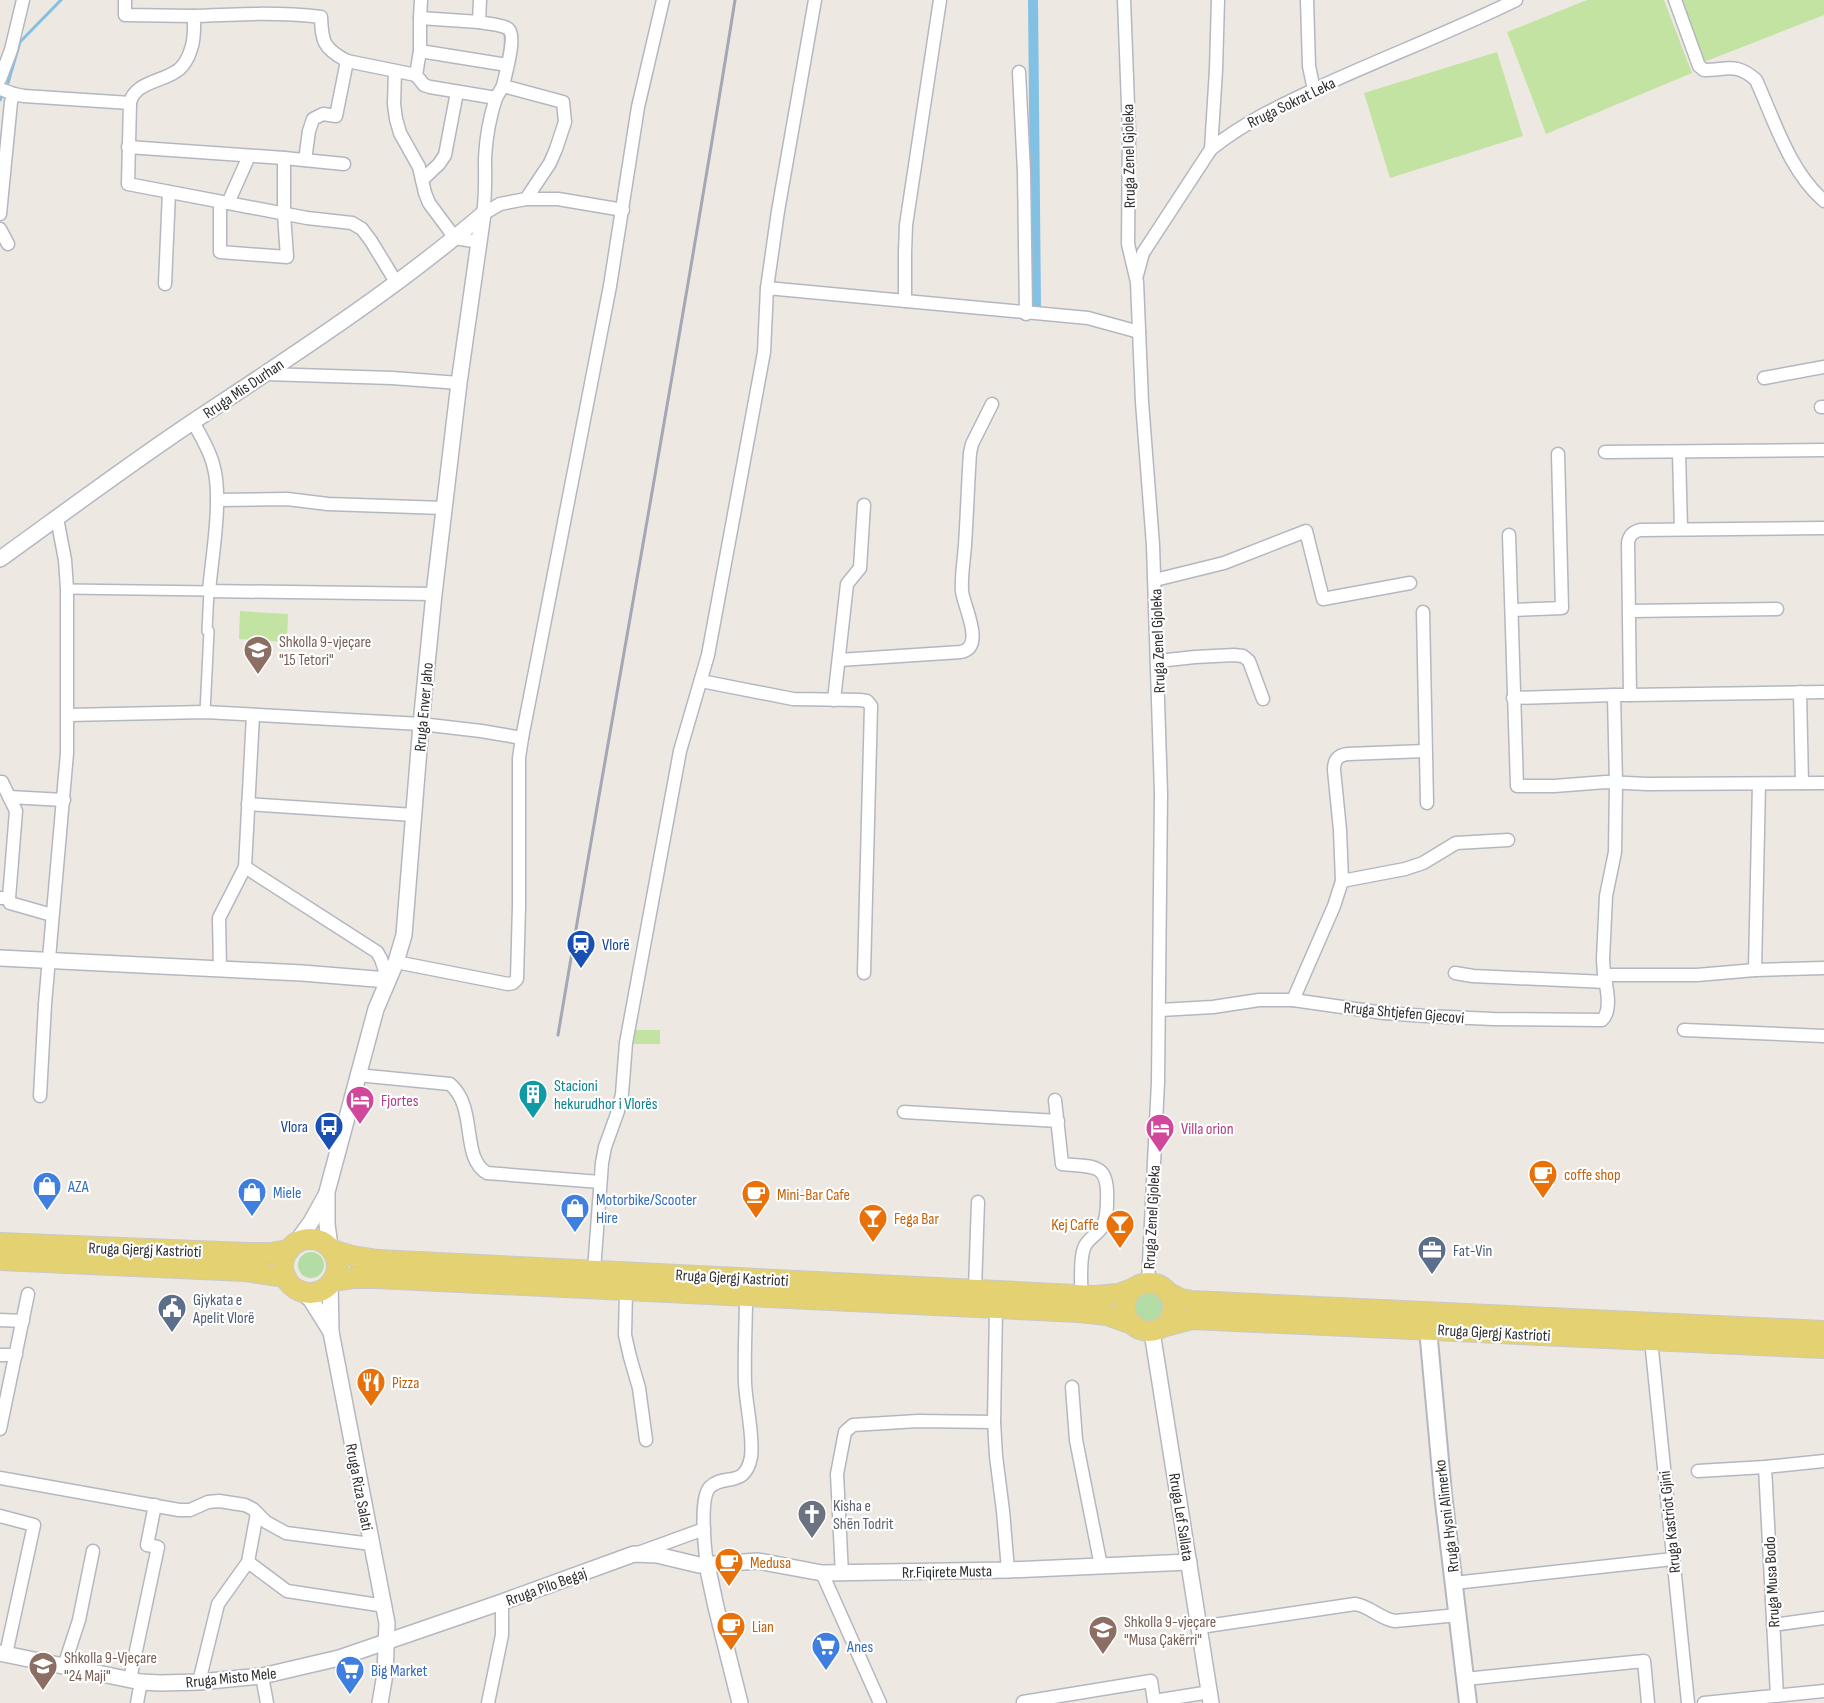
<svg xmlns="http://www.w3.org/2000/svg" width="1824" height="1703" font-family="'Sofia Sans Condensed',sans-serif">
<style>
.green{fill:#b4dda5}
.pitch{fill:#c3e3a3}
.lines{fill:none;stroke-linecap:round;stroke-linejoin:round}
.stream{stroke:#82c1e3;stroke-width:3}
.canal{stroke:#82c1e3;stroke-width:10}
.pedestrian-casing{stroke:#b5b7c0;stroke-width:12}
.minor-casing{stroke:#b5b7c0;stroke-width:15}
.tertiary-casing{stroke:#b5b7c0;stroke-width:18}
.secondary-casing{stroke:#b5b7c0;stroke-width:20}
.primary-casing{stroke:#c9c9c9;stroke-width:22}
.pedestrian{stroke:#fff;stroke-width:9}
.minor{stroke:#fff;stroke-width:12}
.tertiary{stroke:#fff;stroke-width:15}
.secondary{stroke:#fff;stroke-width:16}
.primary{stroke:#e3d172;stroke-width:20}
.rail{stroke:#a5a6b6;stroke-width:3}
.labels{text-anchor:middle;stroke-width:4.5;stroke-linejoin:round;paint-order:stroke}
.street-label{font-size:16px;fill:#2e2e2e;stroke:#fff}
.education-label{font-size:16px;fill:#785e54;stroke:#fff;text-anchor:start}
.transit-label{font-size:16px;fill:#164399;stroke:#fff;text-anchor:start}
.culture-label{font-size:16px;fill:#0d838f;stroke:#fff;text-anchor:start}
.hotel-label{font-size:16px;fill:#b23c85;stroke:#fff;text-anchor:start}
.food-label{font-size:16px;fill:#c56008;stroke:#fff;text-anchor:start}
.shop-label{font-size:16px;fill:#366cbe;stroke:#fff;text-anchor:start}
.service-label{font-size:16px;fill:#4e5e75;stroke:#fff;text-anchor:start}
.worship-label{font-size:16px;fill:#5b616d;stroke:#fff;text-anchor:start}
</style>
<rect width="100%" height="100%" fill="#ede9e2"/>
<g class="green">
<circle cx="311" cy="1265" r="13"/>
<circle cx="1149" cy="1307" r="14"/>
</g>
<g class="pitch">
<path d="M 1587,0 L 1664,0 L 1692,73 L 1546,134 L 1507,32 Z"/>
<path d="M 1682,0 L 1824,0 L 1824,15 L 1704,62 Z"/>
<path d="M 1497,52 L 1523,136 L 1390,178 L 1364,93 Z"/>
<path d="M 240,611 L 288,614 L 287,642 L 239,639 Z"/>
<rect x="633" y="1030" width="27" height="14"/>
</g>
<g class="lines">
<g class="stream">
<path d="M 8,83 L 20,42 L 61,0"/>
<path d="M 0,100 L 1,98"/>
</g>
<path class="canal" d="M 1033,0 L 1036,307"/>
<g class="pedestrian-casing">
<path id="pedestrian" d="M 67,589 L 209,591 L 207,631 L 209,631 L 205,712"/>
</g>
<g class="minor-casing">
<g id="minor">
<path d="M 125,0 L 125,15 L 194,16"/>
<path d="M 480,0 L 479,22 C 487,24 499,24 507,28 C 518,33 505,75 503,86 L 563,102 L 565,122 L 556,149 L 550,163 L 526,199 L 500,204 L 483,214"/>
<path d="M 1124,0 L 1129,131 L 1128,244 L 1137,282 L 1142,402 L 1153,545 L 1161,793 L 1158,1082 L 1148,1283"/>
<path d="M 1307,0 L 1309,66 L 1314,90"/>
<path d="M 1675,0 L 1699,66 L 1704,70 C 1727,70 1736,62 1756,80 C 1775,122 1789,170 1824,201"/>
<path d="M 420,18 L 421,0"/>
<path d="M 479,22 L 420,18 L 420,51 L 416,75 L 424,85 L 430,87 L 496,98 L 503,86"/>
<path d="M 420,51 L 507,65"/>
<path d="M 395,71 L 394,104 L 396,119 L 400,133 L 419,167 L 425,193 L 429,203 L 455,238 L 479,242"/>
<path d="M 1019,72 L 1024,172 L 1026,314"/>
<path d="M 0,79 L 11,50 L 23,0"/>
<path d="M 0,89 L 14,94 L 24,96 L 130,103 C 134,83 160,82 175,72 C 183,68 189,57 191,49 C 195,39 194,27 194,16 C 236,14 279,12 321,17 C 322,42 323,48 347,61 L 416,75"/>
<path d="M 130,103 L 128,184 L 307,218 L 352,223 L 362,229 L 371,241 L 396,282"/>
<path d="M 128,147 L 284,158 L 344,164"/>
<path d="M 1211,149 L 1216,70 L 1218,0"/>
<path d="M 305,160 L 309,131 L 313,119 L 323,114 L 336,116 L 347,61"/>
<path d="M 422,180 L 439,164 L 445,155 L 457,92"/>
<path d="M 526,199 L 558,199 L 623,210"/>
<path d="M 220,202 L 220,252 L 287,257 L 284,214 L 284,158"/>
<path d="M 228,203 L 249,156"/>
<path d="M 0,214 L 11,102 L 14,94"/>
<path d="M 483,214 C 486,195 485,177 485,158 C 486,138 490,116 496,98"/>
<path d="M 0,229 L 8,244"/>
<path d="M 1137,275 L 1143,253 L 1211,149 C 1248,119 1292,100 1335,80 C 1395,53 1457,29 1516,0"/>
<path d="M 165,284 L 169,192"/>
<path d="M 767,288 L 778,211 L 815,0"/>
<path d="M 905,301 L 905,252 L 906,225 L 940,0"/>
<path d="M 266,374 L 392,378 L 459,383"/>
<path d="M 1764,378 L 1824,367"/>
<path d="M 1821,407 L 1824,407"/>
<path d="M 193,422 C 201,436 209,449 213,464 C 223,497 212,556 209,591 L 434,594"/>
<path d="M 1605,452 L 1824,450"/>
<path d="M 1679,452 L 1681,529"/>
<path d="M 217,500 L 287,499 L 328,504 L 444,508"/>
<path d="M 1824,528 L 1640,530 C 1632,532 1629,536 1628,543 L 1630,695 L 1824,692"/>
<path d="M 1509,535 L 1517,786 L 1554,786 L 1606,782 L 1647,784 L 1824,783"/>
<path d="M 1155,580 L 1224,563 L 1306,531 L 1323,599 L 1410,583"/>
<path d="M 1512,610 L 1562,608 L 1558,454"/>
<path d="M 1630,611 L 1777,609"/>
<path d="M 1423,612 L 1427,803"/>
<path d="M 839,660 L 961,652 C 986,647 963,605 962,591 C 961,576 964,560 965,545 C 967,514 968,483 970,453 L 972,444 L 992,404"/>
<path d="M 1158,661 L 1195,657 L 1234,655 L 1243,656 L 1249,661 L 1263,699"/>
<path d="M 701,681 L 793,699 L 860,700 L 867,701 L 871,706 L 864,973"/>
<path d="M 1800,692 L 1802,783"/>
<path d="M 1630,695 L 1614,695 L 1616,783 L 1615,852 L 1606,896 L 1603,959 L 1604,975 L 1697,975 L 1755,970 L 1824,968"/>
<path d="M 1513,698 L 1614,695"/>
<path d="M 834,700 L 847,584 L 860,568 L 864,505"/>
<path d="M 68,715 L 205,712 L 421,724 L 481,731 L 522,738"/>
<path d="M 0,782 L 2,782 L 16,811 L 9,898 L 0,898"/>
<path d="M 9,797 L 64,800"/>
<path d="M 248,804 L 414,815"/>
<path d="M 245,867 L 377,952 L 381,959 L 388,980"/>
<path d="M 1342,881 L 1405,869 L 1423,863 L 1456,843 L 1508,840"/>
<path d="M 9,898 L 10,903 L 52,915"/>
<path d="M 396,962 L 508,984 L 513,983 L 517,979 L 519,906 L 519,758 L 522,738 L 610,286 L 638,107 L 663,0"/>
<path d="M 220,969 L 219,918 L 245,867 L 253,715"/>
<path d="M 1755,970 L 1759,784"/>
<path d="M 1455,973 L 1473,976 L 1606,982"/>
<path d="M 1293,1000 L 1334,906 L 1342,881 L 1340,830 L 1334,770 C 1334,760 1338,755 1348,754 L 1425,751"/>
<path d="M 1160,1010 L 1213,1007 L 1259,1000 L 1293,1000 L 1384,1013 L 1426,1016 L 1493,1019 L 1602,1020 C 1612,1011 1607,988 1604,975"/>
<path d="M 1684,1030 L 1824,1036"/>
<path d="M 357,1075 L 450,1084 C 478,1108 460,1157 487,1173 L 600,1182"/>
<path d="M 40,1096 L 45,1004 L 67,753 L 67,589 L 65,560 L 57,518"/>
<path d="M 1055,1100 L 1062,1164 C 1093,1167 1109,1162 1107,1200 C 1107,1209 1107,1219 1102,1227 C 1097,1235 1087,1239 1084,1248 C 1079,1262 1082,1281 1081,1295"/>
<path d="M 904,1112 L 1058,1121"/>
<path d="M 594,1270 L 602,1163 L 605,1147 L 618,1111 L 622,1094 L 626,1043 L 680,751 L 708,655 L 764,352 L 767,288 L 1088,318 L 1139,332"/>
<path d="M 975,1289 L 978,1202"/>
<path d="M 626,1290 L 625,1335 L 630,1357 L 639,1388 L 646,1440"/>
<path d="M 996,1308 L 994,1422 L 996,1456 L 1003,1511 L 1008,1570"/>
<path d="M 0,1320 L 23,1321"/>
<path d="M 1651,1340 L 1688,1703"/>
<path d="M 0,1355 L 16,1355"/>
<path d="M 1072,1387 L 1076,1440 L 1101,1566"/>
<path d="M 0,1429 L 28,1294"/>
<path d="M 1765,1467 L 1777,1696"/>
<path d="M 1698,1471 L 1765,1467 L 1824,1461"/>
<path d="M 0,1478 L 179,1510 L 190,1510 L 208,1502 L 219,1501 L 245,1505 L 253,1509 L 266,1522 L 286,1533 L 371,1544"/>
<path d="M 0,1516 L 34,1525 L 6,1654"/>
<path d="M 638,1553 L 704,1529"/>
<path d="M 248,1562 L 287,1591 L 385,1606"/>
<path d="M 707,1565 C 705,1550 699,1498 710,1487 C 724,1473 745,1489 751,1457 C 754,1437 746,1405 745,1383 C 744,1354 746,1325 746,1295"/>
<path d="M 822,1573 L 880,1703"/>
<path d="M 842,1574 L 837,1474 L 845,1432 L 853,1425 L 918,1421 L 994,1422"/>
<path d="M 1454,1583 L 1673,1559"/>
<path d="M 1773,1625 L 1824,1618"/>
<path d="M 1200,1627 L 1355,1604 C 1370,1606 1380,1619 1395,1621 L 1458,1615"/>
<path d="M 64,1666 L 79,1620 L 93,1551"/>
<path d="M 262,1676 L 267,1703"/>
<path d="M 130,1679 L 158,1547 L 147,1545 L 155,1505"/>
<path d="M 1465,1679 L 1644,1661 L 1648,1703"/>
<path d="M 199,1682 L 218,1604 L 248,1562 L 257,1513"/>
<path d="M 1023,1702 L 1151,1681 L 1154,1701 L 1210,1692"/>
<path d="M 137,1703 L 141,1682"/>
<path d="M 488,1703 L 502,1635 L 502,1602"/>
<path d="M 1704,1703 L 1824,1691"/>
</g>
</g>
<g class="tertiary-casing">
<g id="tertiary">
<path d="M 0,559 C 64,513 128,465 194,421 C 292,356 393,291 483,214"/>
<path d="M 0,958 L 302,973 L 388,980"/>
<path d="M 295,1244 L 311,1222 L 326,1195"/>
<path d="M 330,1247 L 327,1224 L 327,1192 L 376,1009 L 396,962 L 404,935 L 421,724 L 434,594 L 459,383 L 483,214"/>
<path d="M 330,1284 L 331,1332 L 387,1623 L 385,1674 L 380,1703"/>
<path d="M 301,1291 L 311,1300 L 331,1332"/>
<path d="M 1152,1332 L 1211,1703"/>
<path d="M 707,1565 L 716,1607 L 740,1703"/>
<path d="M 0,1653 L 141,1682 L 160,1683 L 199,1682 L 262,1676 L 339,1658 L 502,1602 L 634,1554 L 657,1555 L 699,1565 L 758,1561 L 822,1573 L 1008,1570 L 1189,1562"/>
</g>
</g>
<g class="secondary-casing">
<path id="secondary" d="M 1428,1329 L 1443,1494 L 1468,1703"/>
</g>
<g class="primary-casing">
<g id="primary">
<circle cx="310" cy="1266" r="27"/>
<path d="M 0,1243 L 246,1253 L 270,1253 L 289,1250"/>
<path d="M 332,1250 L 352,1256 L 378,1260 L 1095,1296 L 1118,1294 L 1132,1289"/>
<path d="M 0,1260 L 245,1271 L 286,1277"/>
<path d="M 332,1281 L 353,1278 L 377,1278 L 1079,1312 L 1107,1315 L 1130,1323"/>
<circle cx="1149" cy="1307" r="24"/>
<path d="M 1169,1293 L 1181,1299 L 1192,1301 L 1824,1331"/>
<path d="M 1165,1326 L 1192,1319 L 1824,1348"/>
</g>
</g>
<use href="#pedestrian" class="pedestrian"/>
<use href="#minor" class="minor"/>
<use href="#tertiary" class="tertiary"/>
<use href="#secondary" class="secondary"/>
<use href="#primary" class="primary"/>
<path class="rail" d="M 558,1035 C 616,690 680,346 735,0"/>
</g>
<defs>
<g id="school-pin" transform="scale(1.5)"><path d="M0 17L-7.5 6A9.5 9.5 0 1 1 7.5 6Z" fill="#8d6e63" stroke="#fff"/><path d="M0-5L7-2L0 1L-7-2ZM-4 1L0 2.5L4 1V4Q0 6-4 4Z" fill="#fff"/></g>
<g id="station-pin" transform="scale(1.5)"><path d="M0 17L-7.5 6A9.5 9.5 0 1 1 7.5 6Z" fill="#1a4fb4" stroke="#fff"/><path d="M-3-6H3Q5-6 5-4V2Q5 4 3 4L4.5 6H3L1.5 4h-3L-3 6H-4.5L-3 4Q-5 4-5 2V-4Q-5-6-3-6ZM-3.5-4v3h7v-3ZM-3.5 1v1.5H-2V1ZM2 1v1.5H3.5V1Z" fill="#fff"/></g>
<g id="building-pin" transform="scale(1.5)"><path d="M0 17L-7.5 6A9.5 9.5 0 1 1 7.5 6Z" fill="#0f9aa8" stroke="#fff"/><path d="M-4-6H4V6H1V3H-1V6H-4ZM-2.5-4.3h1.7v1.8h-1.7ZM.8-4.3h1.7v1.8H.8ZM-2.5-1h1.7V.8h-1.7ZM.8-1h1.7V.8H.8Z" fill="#fff"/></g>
<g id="hotel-pin" transform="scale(1.5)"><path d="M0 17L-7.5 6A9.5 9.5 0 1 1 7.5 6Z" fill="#d1479c" stroke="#fff"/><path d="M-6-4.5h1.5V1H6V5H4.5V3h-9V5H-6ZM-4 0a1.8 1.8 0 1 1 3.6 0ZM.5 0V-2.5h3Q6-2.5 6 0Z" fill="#fff"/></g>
<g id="bus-pin" transform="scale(1.5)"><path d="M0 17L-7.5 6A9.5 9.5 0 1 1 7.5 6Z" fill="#1a4fb4" stroke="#fff"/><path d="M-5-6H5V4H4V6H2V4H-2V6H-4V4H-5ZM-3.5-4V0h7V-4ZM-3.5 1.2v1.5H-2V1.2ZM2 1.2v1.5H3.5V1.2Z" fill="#fff"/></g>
<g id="cafe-pin" transform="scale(1.5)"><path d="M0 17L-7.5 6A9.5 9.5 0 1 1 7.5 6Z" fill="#e8710a" stroke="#fff"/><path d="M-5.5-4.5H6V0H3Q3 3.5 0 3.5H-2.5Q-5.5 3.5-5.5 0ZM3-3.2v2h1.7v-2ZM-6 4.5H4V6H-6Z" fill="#fff"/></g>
<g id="shop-pin" transform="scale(1.5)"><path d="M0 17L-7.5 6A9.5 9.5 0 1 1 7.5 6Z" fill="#3f7fe0" stroke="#fff"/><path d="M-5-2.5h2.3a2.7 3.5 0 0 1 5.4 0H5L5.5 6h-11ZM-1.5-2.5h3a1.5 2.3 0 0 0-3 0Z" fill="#fff"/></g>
<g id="bar-pin" transform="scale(1.5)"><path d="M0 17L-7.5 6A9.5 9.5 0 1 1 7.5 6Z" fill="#e8710a" stroke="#fff"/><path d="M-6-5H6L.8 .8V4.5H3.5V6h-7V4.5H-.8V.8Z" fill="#fff"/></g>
<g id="office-pin" transform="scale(1.5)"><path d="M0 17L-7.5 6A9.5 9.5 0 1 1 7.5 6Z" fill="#5c6f8a" stroke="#fff"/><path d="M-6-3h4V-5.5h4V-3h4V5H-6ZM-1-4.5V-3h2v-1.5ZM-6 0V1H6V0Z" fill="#fff"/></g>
<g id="civic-pin" transform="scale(1.5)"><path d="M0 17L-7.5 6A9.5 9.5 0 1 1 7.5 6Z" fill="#5c6f8a" stroke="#fff"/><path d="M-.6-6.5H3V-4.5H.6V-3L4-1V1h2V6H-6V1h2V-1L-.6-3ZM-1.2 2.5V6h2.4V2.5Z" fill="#fff"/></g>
<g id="restaurant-pin" transform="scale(1.5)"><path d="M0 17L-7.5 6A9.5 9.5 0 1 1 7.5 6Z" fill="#e8710a" stroke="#fff"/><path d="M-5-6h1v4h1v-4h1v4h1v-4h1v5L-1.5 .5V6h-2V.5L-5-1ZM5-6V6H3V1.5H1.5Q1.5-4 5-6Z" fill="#fff"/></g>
<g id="church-pin" transform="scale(1.5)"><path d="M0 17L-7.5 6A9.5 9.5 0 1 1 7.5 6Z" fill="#6b7280" stroke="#fff"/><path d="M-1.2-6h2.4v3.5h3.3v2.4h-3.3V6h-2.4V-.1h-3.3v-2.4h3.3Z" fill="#fff"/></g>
<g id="supermarket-pin" transform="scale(1.5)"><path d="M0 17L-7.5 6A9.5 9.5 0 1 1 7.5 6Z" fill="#3f7fe0" stroke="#fff"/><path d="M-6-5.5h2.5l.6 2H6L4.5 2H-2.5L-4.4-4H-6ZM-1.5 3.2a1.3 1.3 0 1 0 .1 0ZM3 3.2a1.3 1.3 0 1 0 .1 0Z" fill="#fff"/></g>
</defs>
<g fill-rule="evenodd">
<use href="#school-pin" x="258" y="650"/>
<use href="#station-pin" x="581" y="944"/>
<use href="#building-pin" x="533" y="1094"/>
<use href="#hotel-pin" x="360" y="1100"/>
<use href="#bus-pin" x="329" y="1126"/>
<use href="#hotel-pin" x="1160" y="1128"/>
<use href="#cafe-pin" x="1543" y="1174"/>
<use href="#shop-pin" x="47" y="1186"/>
<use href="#shop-pin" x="252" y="1192"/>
<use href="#cafe-pin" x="756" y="1194"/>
<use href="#shop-pin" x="575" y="1208"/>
<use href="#bar-pin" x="873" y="1218"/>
<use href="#bar-pin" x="1120" y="1224"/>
<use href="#office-pin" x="1432" y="1250"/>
<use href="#civic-pin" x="172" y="1308"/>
<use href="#restaurant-pin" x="371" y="1382"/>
<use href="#church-pin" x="812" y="1514"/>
<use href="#cafe-pin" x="729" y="1562"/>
<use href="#cafe-pin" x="731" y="1626"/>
<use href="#school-pin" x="1103" y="1630"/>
<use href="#supermarket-pin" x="826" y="1646"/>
<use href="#school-pin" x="43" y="1666"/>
<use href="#supermarket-pin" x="350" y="1670"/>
</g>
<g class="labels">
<g class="street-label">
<text transform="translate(1291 102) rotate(-26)" y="6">Rruga Sokrat Leka</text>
<text transform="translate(1128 156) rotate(-91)" y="6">Rruga Zenel Gjoleka</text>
<text transform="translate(243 388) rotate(-34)" y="6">Rruga Mis Durhan</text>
<text transform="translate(1157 641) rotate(-92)" y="6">Rruga Zenel Gjoleka</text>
<text transform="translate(423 707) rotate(-85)" y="6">Rruga Enver Jaho</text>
<text transform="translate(1404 1012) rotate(5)" y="6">Rruga Shtjefen Gjecovi</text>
<text transform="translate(1151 1217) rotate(-87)" y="6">Rruga Zenel Gjoleka</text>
<text transform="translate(145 1249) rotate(2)" y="6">Rruga Gjergj Kastrioti</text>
<text transform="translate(732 1277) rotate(3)" y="6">Rruga Gjergj Kastrioti</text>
<text transform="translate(1494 1332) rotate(3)" y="6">Rruga Gjergj Kastrioti</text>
<text transform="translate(360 1487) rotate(79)" y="6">Rruga Riza Salati</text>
<text transform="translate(1446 1516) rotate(-97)" y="6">Rruga Hysni Alimerko</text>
<text transform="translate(1182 1517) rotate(81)" y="6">Rruga Lef Sallata</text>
<text transform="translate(1669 1522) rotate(-96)" y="6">Rruga Kastriot Gjini</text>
<text transform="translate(947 1571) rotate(-1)" y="6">Rr.Fiqirete Musta</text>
<text transform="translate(1771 1582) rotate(-93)" y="6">Rruga Musa Bodo</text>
<text transform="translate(546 1586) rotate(-20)" y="6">Rruga Pilo Begaj</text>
<text transform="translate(231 1677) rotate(-6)" y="6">Rruga Misto Mele</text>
</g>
<g class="education-label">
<text x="279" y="647">Shkolla 9-vjeçare<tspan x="279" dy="18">"15 Tetori"</tspan></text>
<text x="1124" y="1627">Shkolla 9-vjeçare<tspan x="1124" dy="18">"Musa Çakërri"</tspan></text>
<text x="64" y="1663">Shkolla 9-Vjeçare<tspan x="64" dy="18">"24 Maji"</tspan></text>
</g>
<g class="transit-label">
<text x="602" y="950">Vlorë</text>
<text x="308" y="1132" text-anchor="end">Vlora</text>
</g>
<g class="culture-label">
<text x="554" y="1091">Stacioni<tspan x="554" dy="18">hekurudhor i Vlorës</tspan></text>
</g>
<g class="hotel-label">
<text x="381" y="1106">Fjortes</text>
<text x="1181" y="1134">Villa orion</text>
</g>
<g class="food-label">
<text x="1564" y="1180">coffe shop</text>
<text x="777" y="1200">Mini-Bar Cafe</text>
<text x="894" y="1224">Fega Bar</text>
<text x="1099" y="1230" text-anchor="end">Kej Caffe</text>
<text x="392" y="1388">Pizza</text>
<text x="750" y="1568">Medusa</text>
<text x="752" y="1632">Lian</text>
</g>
<g class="shop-label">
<text x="68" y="1192">AZA</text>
<text x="273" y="1198">Miele</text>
<text x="596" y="1205">Motorbike/Scooter<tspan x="596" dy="18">Hire</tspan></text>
<text x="847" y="1652">Anes</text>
<text x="371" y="1676">Big Market</text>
</g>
<g class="service-label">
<text x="1453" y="1256">Fat-Vin</text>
<text x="193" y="1305">Gjykata e<tspan x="193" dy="18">Apelit Vlorë</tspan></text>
</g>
<g class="worship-label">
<text x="833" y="1511">Kisha e<tspan x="833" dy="18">Shën Todrit</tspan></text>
</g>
</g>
</svg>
